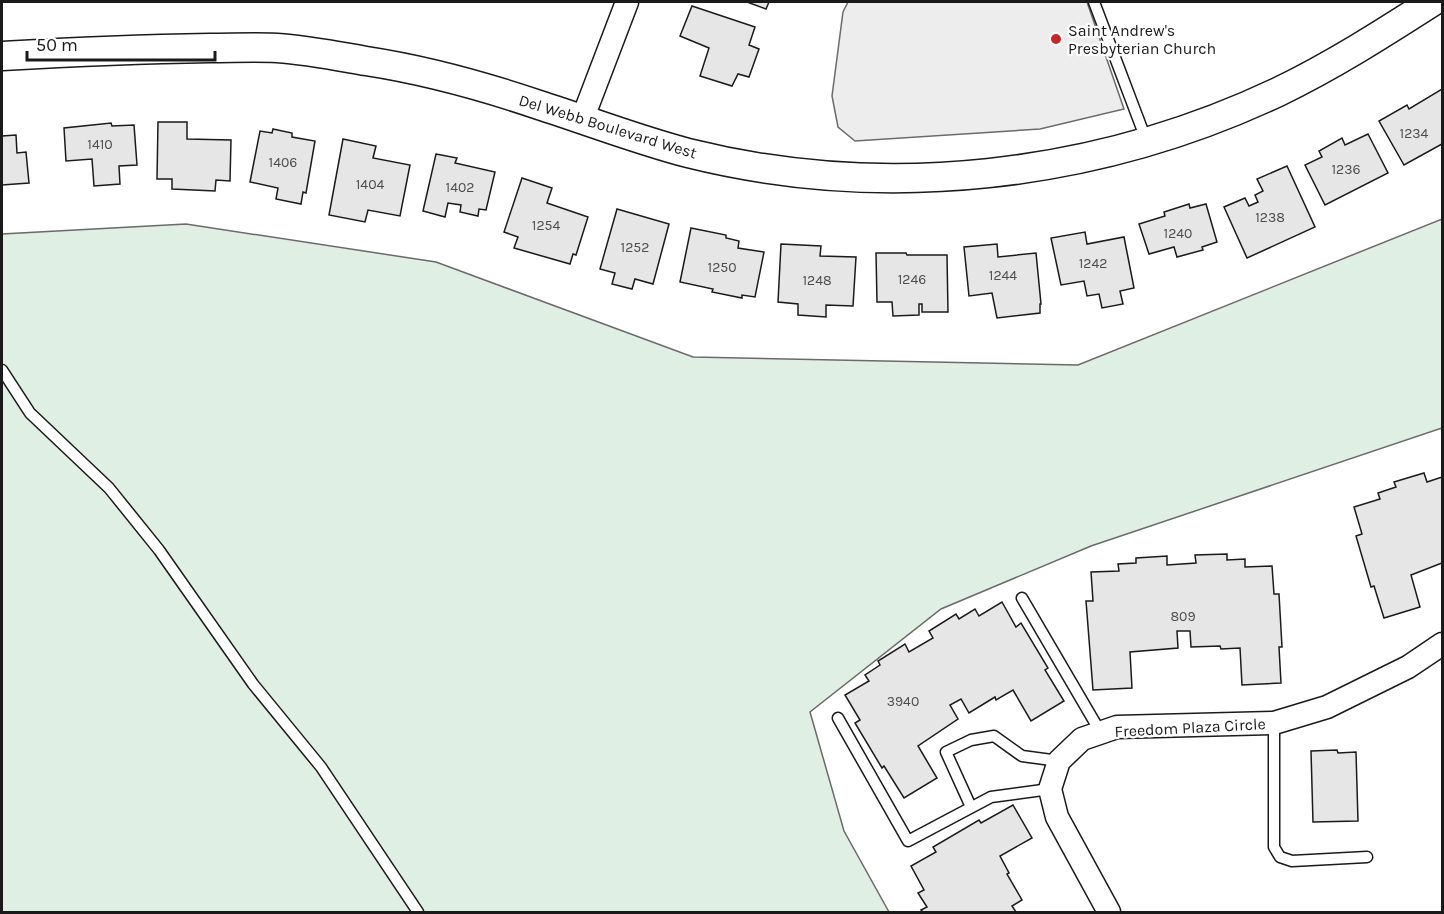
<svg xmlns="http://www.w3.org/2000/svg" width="1444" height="914" font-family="Karla,sans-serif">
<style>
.green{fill:#e0efe3;stroke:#6a6a6a;stroke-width:1.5}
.parking{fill:#ededed;stroke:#6a6a6a;stroke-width:1.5}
.building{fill:#e6e6e6;stroke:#1a1a1a;stroke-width:1.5}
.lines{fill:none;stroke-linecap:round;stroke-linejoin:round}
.service-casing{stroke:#1a1a1a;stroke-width:13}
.minor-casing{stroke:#1a1a1a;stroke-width:25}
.tertiary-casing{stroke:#1a1a1a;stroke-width:31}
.service{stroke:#fff;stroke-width:10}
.minor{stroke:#fff;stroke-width:22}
.tertiary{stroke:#fff;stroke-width:28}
.poi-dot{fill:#c62828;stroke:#fff;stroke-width:2}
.labels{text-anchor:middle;stroke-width:4.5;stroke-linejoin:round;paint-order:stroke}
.number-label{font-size:14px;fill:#4d4d4d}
.poi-label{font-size:16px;fill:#1a1a1a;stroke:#fff;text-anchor:start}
.street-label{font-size:16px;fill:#1a1a1a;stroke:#fff}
</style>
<rect width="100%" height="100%" fill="#fff"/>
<path class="green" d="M 1442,219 L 1442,428 L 1091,546 L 941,609 L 810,712 L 844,831 L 889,912 L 2,912 L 2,234 L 186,224 L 436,262 L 693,357 L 1078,365 Z"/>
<path class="parking" d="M 848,2 L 1087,2 L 1124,109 L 1040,129 L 855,141 L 838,127 L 832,96 L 843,12 Z"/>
<g class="building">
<path d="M 747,2 L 769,2 L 766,9 Z"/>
<path d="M 692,6 L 755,27 L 749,45 L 759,49 L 749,77 L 738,74 L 732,86 L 700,76 L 709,48 L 680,36 Z"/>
<path d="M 1442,89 L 1442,144 L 1404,165 L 1379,121 L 1407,105 L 1409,109 Z"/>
<path d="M 158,122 L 187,122 L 187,139 L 231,140 L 230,181 L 216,180 L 215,191 L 172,189 L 172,179 L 157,179 Z"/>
<path d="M 111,123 L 112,126 L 134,125 L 137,165 L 119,166 L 120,184 L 94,186 L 92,159 L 66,161 L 64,128 Z"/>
<path d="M 273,129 L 292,133 L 292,137 L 315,141 L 306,193 L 303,192 L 301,204 L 276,199 L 278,188 L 250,182 L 260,131 L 272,133 Z"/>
<path d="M 1368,134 L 1388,173 L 1325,205 L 1305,165 L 1322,157 L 1319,151 L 1342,138 L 1345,145 Z"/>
<path d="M 16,135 L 17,153 L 26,152 L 29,183 L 2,185 L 2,136 Z"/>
<path d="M 343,139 L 376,146 L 373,158 L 410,165 L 400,216 L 368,210 L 365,222 L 329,215 Z"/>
<path d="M 436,154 L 457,158 L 455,163 L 495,172 L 486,210 L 479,209 L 478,216 L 460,212 L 461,205 L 448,203 L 445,217 L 423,211 Z"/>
<path d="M 1287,166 L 1315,227 L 1247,258 L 1224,207 L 1245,198 L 1249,206 L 1258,202 L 1255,195 L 1263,191 L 1257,179 Z"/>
<path d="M 522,178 L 552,188 L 547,203 L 588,217 L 576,255 L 573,254 L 570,264 L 514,248 L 518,237 L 504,232 Z"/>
<path d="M 1189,204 L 1190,208 L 1206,204 L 1217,242 L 1202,247 L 1203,250 L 1177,257 L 1174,247 L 1149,254 L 1139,224 L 1165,216 L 1164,212 Z"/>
<path d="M 617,209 L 669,224 L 653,284 L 635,279 L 632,289 L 612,284 L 615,273 L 600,269 Z"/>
<path d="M 691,228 L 726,235 L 726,238 L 739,241 L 738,248 L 764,252 L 755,297 L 742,295 L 742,298 L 712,292 L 713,289 L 680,282 Z"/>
<path d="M 1085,232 L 1087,244 L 1124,237 L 1134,288 L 1120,291 L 1123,304 L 1102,308 L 1099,294 L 1087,296 L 1084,281 L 1061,285 L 1051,238 Z"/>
<path d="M 781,244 L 821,246 L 820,256 L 856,257 L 853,306 L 826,305 L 826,317 L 798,315 L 798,304 L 778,302 Z"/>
<path d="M 997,244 L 998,257 L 1036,253 L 1041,304 L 1040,304 L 1040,313 L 997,318 L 992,293 L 969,296 L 964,247 Z"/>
<path d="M 876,253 L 906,253 L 907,255 L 947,255 L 948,312 L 922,312 L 922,304 L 919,304 L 919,315 L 893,316 L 892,302 L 877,302 Z"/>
<path d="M 1424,473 L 1427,482 L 1442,477 L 1442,563 L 1411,575 L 1420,607 L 1384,618 L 1374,586 L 1371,587 L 1356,536 L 1362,534 L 1354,507 L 1380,499 L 1378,493 L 1396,487 L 1394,482 Z"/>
<path d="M 1227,554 L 1227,560 L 1245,559 L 1245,567 L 1272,566 L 1274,594 L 1279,594 L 1282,647 L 1279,647 L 1281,683 L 1242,685 L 1240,648 L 1221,649 L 1220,646 L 1191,647 L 1190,631 L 1177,631 L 1178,648 L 1130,652 L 1132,688 L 1093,690 L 1086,601 L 1093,601 L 1091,572 L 1119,571 L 1118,564 L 1136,563 L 1136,558 L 1167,556 L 1167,565 L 1196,563 L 1195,555 Z"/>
<path d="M 1002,602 L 1016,627 L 1021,623 L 1048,668 L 1045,670 L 1064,701 L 1031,721 L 1013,690 L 996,700 L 995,697 L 969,713 L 961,699 L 950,705 L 958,719 L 918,746 L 937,778 L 904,798 L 884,766 L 882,768 L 855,723 L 860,720 L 845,695 L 869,681 L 865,675 L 880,665 L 878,661 L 905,644 L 909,652 L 933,638 L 929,631 L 956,614 L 959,619 L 975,609 L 979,616 Z"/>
<path d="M 1337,750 L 1338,753 L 1356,752 L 1358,821 L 1313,822 L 1311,751 Z"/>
<path d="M 1013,805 L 1032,838 L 1000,856 L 1009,873 L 1007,874 L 1022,900 L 1012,906 L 1016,912 L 923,912 L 921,910 L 927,907 L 918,893 L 924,890 L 911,866 L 936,852 L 933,847 L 979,820 L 981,823 Z"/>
</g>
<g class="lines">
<g class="service-casing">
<g id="service">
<path d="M 1094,2 L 1147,142"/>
<path d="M 2,370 L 30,413 L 109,488 L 159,550 L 253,684 L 321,767 L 418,912"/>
<path d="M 1022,598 L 1101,733"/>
<path d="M 838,718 L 908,841 L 991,797 L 1050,789"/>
<path d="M 1274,723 L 1274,847 L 1280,857 L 1292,861 L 1367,857"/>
<path d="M 971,807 L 946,752 L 971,740 L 994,736 L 1022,756 L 1059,761"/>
</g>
</g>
<g class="minor-casing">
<g id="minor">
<path d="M 582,120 L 627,2"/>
<path d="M 1109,912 L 1057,817 L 1050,789 L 1059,761 L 1082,739 L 1117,727 L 1274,723 L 1327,707 L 1408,667 L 1442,644"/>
</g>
</g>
<g class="tertiary-casing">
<path id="tertiary" d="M 2,56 C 71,52 141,49 210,48 C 232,48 255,47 277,48 C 307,50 337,56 366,61 C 425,70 483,86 539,105 C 589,121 638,140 688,153 C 884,202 1096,178 1278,92 C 1332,66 1382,34 1432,2"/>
</g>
<use href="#service" class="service"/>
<use href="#minor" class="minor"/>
<use href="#tertiary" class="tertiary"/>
</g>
<circle class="poi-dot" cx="1056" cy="39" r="6"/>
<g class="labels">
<g class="number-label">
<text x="1414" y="138">1234</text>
<text x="100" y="149">1410</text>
<text x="283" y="167">1406</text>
<text x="1346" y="174">1236</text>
<text x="370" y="189">1404</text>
<text x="460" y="192">1402</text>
<text x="1270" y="222">1238</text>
<text x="546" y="230">1254</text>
<text x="1178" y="238">1240</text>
<text x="635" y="252">1252</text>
<text x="1093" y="268">1242</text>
<text x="722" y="272">1250</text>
<text x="1003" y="280">1244</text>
<text x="912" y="284">1246</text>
<text x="817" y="285">1248</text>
<text x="1183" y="621">809</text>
<text x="903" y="706">3940</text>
</g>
<g class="poi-label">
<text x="1068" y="36">Saint Andrew's<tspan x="1068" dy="18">Presbyterian Church</tspan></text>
</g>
<g class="street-label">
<text transform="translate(608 126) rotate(17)" y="6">Del Webb Boulevard West</text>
<text transform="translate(1190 727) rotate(-3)" y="6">Freedom Plaza Circle</text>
</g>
</g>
<rect width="1444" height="914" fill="none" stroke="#1a1a1a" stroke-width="6"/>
<path d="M27 51v9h188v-9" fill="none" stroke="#1a1a1a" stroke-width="3"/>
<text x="36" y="51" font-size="18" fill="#1a1a1a" stroke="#ffffff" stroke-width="4.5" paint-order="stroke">50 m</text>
</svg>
